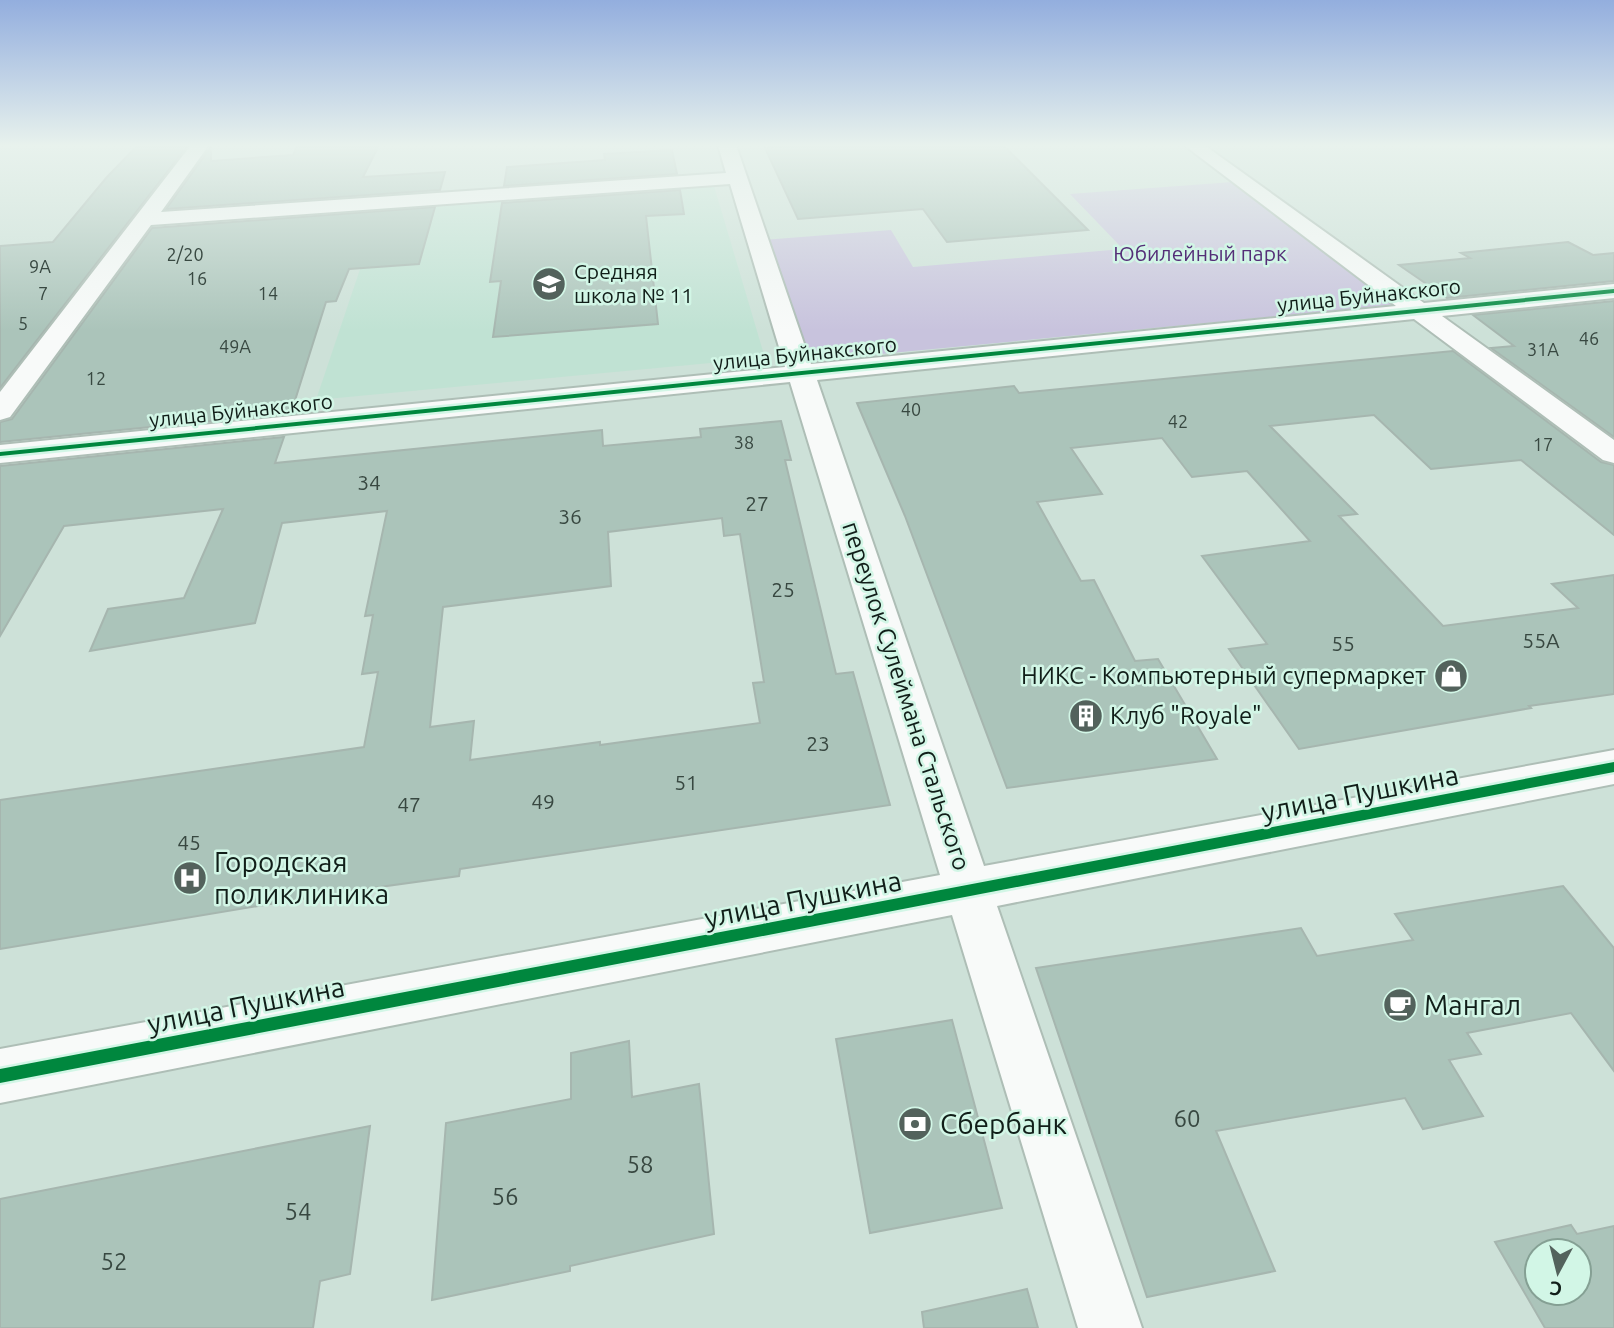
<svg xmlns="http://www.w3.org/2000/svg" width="1614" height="1328" font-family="Ubuntu,sans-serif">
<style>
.built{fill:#c0e2d3}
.green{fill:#c8c3dd}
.building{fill:#abc4ba;stroke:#a6b6af;stroke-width:2;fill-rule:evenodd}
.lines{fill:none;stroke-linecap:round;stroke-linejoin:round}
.street-casing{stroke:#aebeb6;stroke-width:4}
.street{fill:#f8faf9;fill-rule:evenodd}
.cycleway-casing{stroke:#d2f6e6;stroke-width:5}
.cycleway{fill:#00873e;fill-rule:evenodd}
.labels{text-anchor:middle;stroke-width:5;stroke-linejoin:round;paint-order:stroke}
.far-number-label{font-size:18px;fill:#384841}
.far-park-label{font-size:21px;fill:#542e77;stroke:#d2f6e6}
.far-poi-label{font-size:21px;fill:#111e19;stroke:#d2f6e6;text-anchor:start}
.far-street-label{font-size:21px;fill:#111e19;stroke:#d2f6e6}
.number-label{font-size:21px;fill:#384841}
.poi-label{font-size:24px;fill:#111e19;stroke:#d2f6e6;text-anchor:end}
.street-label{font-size:24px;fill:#111e19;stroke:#d2f6e6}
.near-number-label{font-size:24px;fill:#384841}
.near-street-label{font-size:28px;fill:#111e19;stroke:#d2f6e6}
.near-poi-label{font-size:28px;fill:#111e19;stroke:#d2f6e6;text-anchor:start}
</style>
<rect width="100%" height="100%" fill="#cde1d8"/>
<path class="built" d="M 714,186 L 765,358 L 316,400 L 380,210 Z"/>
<path class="green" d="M 1233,182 L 1396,305 L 806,361 L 763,240 L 891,230 L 913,267 L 1123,249 L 1070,194 Z"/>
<g class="building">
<path d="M 138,145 L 188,145 L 0,388 L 0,246 L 53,242 L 107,177 Z"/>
<path d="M 340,145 L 379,145 L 363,177 L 445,172 L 440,190 L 166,209 L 211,147 L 211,161 L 293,155 L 297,147 Z"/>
<path d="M 808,145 L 1003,145 L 1088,230 L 947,242 L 923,209 L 798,219 L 765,148 Z"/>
<path d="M 672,150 L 677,174 L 504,186 L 507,167 L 605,160 L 604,154 Z"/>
<path d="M 680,190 L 684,214 L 646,216 L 658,324 L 493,337 L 501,281 L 490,282 L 502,203 Z"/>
<path d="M 435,207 L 419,264 L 349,269 L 336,301 L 326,302 L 291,413 L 0,442 L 0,422 L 12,419 L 152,228 Z"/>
<path d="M 1568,242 L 1593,255 L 1614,253 L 1614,281 L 1447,298 L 1399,265 L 1470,258 L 1461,253 Z"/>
<path d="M 1614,301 L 1614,437 L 1491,348 L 1514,346 L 1473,315 Z"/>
<path d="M 1453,351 L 1601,462 L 1614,465 L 1614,535 L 1521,460 L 1431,469 L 1374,415 L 1270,426 L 1357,514 L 1339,516 L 1443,626 L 1578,608 L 1552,584 L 1614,575 L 1614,694 L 1529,706 L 1531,708 L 1299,749 L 1229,649 L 1267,644 L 1202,556 L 1310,541 L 1247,471 L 1192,477 L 1162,438 L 1071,448 L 1102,494 L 1037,502 L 1081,581 L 1094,580 L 1135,661 L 1158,659 L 1217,759 L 1007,788 L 905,516 L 857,403 L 1014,386 L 1019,393 Z"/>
<path d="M 781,421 L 791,460 L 785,460 L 836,674 L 853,672 L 890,805 L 460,869 L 459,876 L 336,893 L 0,949 L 0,800 L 364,747 L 378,672 L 362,674 L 373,615 L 365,616 L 387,511 L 282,523 L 255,623 L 90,651 L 108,609 L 184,598 L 223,509 L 64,526 L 0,636 L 0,466 L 284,437 L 275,463 L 602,430 L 603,446 L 701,437 L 700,429 ZM 722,518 L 724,536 L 740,534 L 764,682 L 753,683 L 760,723 L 600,745 L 600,742 L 470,760 L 474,721 L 430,727 L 443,607 L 611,586 L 608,532 Z"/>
<path d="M 1563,886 L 1614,948 L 1614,1071 L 1571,1013 L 1467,1033 L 1481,1054 L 1449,1060 L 1483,1116 L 1423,1129 L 1405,1098 L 1216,1131 L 1275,1271 L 1147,1297 L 1036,968 L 1301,928 L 1317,956 L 1413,940 L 1395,914 Z"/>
<path d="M 952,1020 L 1002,1208 L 870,1233 L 836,1039 Z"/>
<path d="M 629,1041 L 632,1097 L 699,1084 L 714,1234 L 570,1266 L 570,1271 L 432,1300 L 446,1123 L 571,1099 L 571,1053 Z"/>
<path d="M 370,1126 L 350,1274 L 320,1281 L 313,1328 L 0,1328 L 0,1199 Z"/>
<path d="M 1571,1225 L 1577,1234 L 1614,1226 L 1614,1328 L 1545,1328 L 1495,1242 ZM 1537,1251 L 1579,1251 L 1579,1293 L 1537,1293 Z"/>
<path d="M 1027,1289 L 1038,1328 L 924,1328 L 922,1312 Z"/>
</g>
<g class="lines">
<g class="street-casing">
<path id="street" d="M 191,145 L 209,145 L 161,212 L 726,173 L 718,145 L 736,145 L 811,364 L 1396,306 L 1184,145 L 1204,145 L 1424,303 L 1614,284 L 1614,298 L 1442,316 L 1614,440 L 1614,463 L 1603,460 L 1414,319 L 817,380 L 984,866 L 1614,750 L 1614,784 L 997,906 L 1142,1328 L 1078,1328 L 952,915 L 0,1103 L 0,1049 L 940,875 L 790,382 L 0,463 L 0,445 L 785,367 L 730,184 L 151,225 L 10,417 L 0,420 L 0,392 Z"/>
</g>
<use href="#street" class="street"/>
<g class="cycleway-casing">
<g id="cycleway">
<path d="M 1614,289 L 1614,293 L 0,456 L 0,452 Z"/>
<path d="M 1614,762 L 1614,772 L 0,1083 L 0,1069 Z"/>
</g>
</g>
<use href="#cycleway" class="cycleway"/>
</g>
<linearGradient id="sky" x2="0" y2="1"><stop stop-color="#93aede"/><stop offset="0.44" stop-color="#e8f2ed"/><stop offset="1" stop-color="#e8f2ed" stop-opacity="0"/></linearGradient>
<rect width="1614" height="331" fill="url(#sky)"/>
<defs>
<g id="school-disc" transform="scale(1.75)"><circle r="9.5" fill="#53625c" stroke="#d2f6e6"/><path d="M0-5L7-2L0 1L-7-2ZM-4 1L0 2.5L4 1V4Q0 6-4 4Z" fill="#fff"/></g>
<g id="shop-disc" transform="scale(1.75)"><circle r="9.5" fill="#53625c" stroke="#d2f6e6"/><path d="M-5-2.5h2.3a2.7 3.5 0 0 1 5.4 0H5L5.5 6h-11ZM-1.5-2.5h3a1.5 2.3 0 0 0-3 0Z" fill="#fff"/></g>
<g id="building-disc" transform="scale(1.75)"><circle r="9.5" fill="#53625c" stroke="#d2f6e6"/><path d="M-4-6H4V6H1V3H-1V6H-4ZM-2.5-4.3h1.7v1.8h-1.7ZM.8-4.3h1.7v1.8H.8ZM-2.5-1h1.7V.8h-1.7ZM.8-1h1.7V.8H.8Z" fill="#fff"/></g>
<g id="hospital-disc" transform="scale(1.75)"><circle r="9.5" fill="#53625c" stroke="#d2f6e6"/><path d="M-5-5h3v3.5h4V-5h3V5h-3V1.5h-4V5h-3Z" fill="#fff"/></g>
<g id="cafe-disc" transform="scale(1.75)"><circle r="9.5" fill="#53625c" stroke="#d2f6e6"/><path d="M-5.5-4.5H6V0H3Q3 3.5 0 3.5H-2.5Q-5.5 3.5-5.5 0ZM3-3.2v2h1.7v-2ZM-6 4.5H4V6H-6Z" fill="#fff"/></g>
<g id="bank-disc" transform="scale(1.75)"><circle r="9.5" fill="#53625c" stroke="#d2f6e6"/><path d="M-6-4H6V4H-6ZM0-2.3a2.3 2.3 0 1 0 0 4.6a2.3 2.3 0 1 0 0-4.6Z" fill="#fff"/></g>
</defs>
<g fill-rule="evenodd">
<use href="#school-disc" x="549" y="284"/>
<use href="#shop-disc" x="1451" y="676"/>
<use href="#building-disc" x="1086" y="716"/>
<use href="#hospital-disc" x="190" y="878"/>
<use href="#cafe-disc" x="1400" y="1005"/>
<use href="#bank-disc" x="915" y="1124"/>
</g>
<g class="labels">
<g class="far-number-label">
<text x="185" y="261">2/20</text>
<text x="40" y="273">9А</text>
<text x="197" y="285">16</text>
<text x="43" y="300">7</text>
<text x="268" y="300">14</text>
<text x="23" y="330">5</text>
<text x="1589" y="345">46</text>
<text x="235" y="353">49А</text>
<text x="1543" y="356">31А</text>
<text x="96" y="385">12</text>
<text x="911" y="416">40</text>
<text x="1178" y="428">42</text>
<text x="744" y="449">38</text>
<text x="1543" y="451">17</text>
</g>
<g class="far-park-label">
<text x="1200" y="261">Юбилейный парк</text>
</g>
<g class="far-poi-label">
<text x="574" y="279">Средняя<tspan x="574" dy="24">школа № 11</tspan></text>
</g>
<g class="far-street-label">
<text transform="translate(1369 296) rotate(-6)" y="7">улица Буйнакского</text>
<text transform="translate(805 354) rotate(-6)" y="7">улица Буйнакского</text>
<text transform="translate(241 411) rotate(-6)" y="7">улица Буйнакского</text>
</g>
<g class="number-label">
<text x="369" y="490">34</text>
<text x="757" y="511">27</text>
<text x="570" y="524">36</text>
<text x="783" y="597">25</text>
<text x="1541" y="648">55А</text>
<text x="1343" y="651">55</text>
<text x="818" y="751">23</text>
<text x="686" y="790">51</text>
<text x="543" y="809">49</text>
<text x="409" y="812">47</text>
<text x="189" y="850">45</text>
</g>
<g class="poi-label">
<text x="1426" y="684">НИКС - Компьютерный супермаркет</text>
<text x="1110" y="724" text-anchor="start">Клуб "Royale"</text>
</g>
<g class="street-label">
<text transform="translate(906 696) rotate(72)" y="8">переулок Сулеймана Стальского</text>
</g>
<g class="near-number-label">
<text x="1187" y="1127">60</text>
<text x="640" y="1173">58</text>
<text x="505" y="1205">56</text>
<text x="298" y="1220">54</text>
<text x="114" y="1270">52</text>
</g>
<g class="near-street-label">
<text transform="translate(1360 793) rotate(-11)" y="10">улица Пушкина</text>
<text transform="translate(803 899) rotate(-11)" y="10">улица Пушкина</text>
<text transform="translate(246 1005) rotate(-11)" y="10">улица Пушкина</text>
</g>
<g class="near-poi-label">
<text x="214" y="872">Городская<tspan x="214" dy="32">поликлиника</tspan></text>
<text x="1424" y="1015">Мангал</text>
<text x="940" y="1134">Сбербанк</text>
</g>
</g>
<g transform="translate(1558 1272) rotate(187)"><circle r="33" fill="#d2f6e6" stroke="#85a094" stroke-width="2"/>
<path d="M0-5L12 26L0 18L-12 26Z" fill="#53625c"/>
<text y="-10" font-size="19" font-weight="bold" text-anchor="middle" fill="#111e19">С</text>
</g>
</svg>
